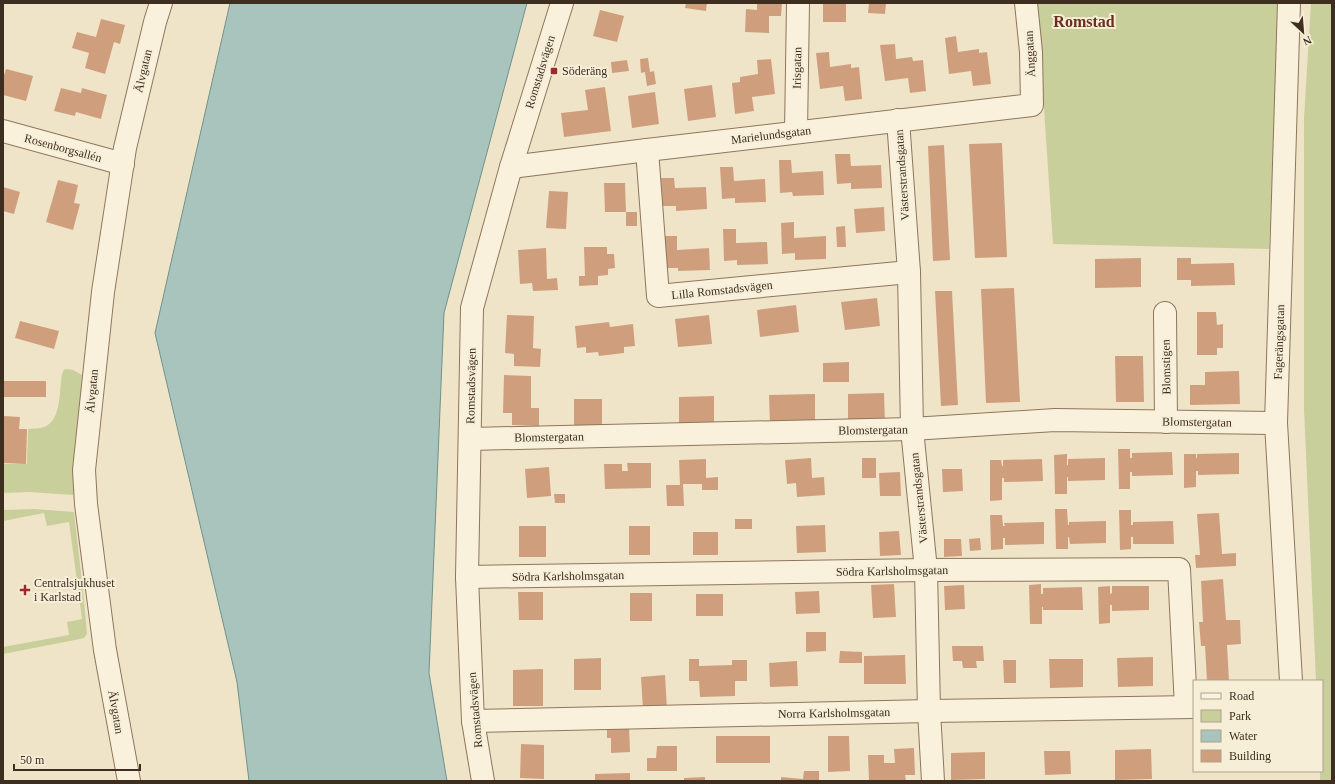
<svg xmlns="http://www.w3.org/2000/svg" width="1335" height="784" font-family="'Times New Roman',serif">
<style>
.green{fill:#c9cf9b}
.water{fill:#a9c4bc;stroke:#6f938a}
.building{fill:#cf9f7d}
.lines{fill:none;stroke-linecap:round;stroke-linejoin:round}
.minor-casing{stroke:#8d765c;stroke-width:24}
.minor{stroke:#faf1dc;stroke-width:22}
.poi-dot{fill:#9e2a2b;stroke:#f7eed8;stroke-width:1.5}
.labels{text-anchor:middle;stroke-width:4;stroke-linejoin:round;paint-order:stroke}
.street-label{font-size:12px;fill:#3d2e20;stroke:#f7eed8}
.poi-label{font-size:12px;fill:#3d2e20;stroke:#f7eed8;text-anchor:start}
.district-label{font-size:16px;font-weight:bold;fill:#6b2e1e;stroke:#f7eed8}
</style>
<rect width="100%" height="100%" fill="#f0e4c8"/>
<g class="green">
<path d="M 1037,3 L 1279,3 L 1269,249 L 1053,244 Z"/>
<path d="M 1311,3 L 1332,3 L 1332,781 L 1320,781 L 1320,771 L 1322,771 L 1322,681 L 1316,681 L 1304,409 L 1304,118 Z"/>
<path d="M 66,369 L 73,370 L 82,375 L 75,487 L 73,495 L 29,492 L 3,493 L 3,464 L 27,464 L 28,429 C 33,428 39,429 44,427 C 62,421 59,389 62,374 L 64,370 Z"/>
<path d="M 35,509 L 74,512 L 83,590 L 87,634 L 84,638 L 80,639 L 3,654 L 3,647 L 69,635 L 67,622 L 82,619 L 69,522 L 47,526 L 44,513 L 3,521 L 3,510 Z"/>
</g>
<path class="water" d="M 230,3 L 527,3 L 444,313 L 429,673 L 447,781 L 249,781 L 237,682 L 155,333 Z"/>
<g class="building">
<path d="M 686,3 L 707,3 L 706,11 L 685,8 Z"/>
<path d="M 757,3 L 782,3 L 781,16 L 769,16 L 769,33 L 745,32 L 746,9 L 757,10 Z"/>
<path d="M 823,3 L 846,4 L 846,22 L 823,22 Z"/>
<path d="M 869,3 L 886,3 L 885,14 L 868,13 Z"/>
<path d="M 600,10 L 624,16 L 617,42 L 593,36 Z"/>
<path d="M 101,19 L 125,25 L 120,44 L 114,42 L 105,74 L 85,68 L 89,53 L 72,48 L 77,32 L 96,37 Z"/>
<path d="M 956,36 L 958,52 L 979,49 L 979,53 L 987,52 L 991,84 L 973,86 L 971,71 L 949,74 L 945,38 Z"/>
<path d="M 895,44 L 896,59 L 912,57 L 913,61 L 923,60 L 926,91 L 910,93 L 908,78 L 885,81 L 880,45 Z"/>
<path d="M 829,52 L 830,67 L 851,64 L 851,68 L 859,67 L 862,99 L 845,101 L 843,86 L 820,89 L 816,53 Z"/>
<path d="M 648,58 L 650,72 L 654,71 L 656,84 L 647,86 L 645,72 L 641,73 L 640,59 Z"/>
<path d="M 771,59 L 775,94 L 752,97 L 754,111 L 735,114 L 732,83 L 740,82 L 740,77 L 758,74 L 757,60 Z"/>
<path d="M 627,60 L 629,71 L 612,73 L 611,62 Z"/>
<path d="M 6,69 L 33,76 L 26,101 L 3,95 L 3,78 Z"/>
<path d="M 712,85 L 716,117 L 688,121 L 684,89 Z"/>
<path d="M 605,87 L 611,131 L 564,137 L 561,113 L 588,110 L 585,90 Z"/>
<path d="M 61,88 L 81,93 L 82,88 L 107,95 L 101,119 L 76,112 L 75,116 L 54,111 Z"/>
<path d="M 655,92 L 659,124 L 632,128 L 628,96 Z"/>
<path d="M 1002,143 L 1007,257 L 975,258 L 969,144 Z"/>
<path d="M 944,145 L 950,260 L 933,261 L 928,146 Z"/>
<path d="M 835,154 L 850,154 L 851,166 L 881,165 L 882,188 L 851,189 L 851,183 L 837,184 Z"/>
<path d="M 779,160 L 791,160 L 792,173 L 823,171 L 824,195 L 793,196 L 792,192 L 780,193 Z"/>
<path d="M 720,167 L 733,167 L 734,181 L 765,179 L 766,202 L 735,203 L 735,198 L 722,199 Z"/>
<path d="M 661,178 L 674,178 L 675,188 L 706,187 L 707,209 L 676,211 L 676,206 L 662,206 Z"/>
<path d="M 58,180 L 78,185 L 74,203 L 80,204 L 73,230 L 46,222 Z"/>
<path d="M 604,183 L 625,183 L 626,212 L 605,212 Z"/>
<path d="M 3,187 L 20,192 L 14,214 L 3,211 Z"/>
<path d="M 549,191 L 568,192 L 566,229 L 546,228 Z"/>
<path d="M 884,207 L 885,231 L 856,233 L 854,209 Z"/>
<rect x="626" y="212" width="11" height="14"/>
<path d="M 794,222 L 794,238 L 826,236 L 826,259 L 795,260 L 795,253 L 782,254 L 781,223 Z"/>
<path d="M 845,226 L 846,247 L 837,247 L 836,227 Z"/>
<path d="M 723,229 L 736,229 L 736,243 L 767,242 L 768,264 L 737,265 L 737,260 L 724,261 Z"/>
<path d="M 664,236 L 677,236 L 677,250 L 709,248 L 710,270 L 678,271 L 678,268 L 665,268 Z"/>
<path d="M 584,247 L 607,247 L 607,254 L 614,254 L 615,268 L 608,269 L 608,275 L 598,276 L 598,285 L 579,286 L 579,276 L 585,276 Z"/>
<path d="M 546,248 L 547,279 L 557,278 L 558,290 L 533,291 L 532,283 L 520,284 L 518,250 Z"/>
<path d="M 1141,258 L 1141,287 L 1095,288 L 1095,259 Z"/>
<path d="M 1177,258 L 1191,258 L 1191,264 L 1234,263 L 1235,285 L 1191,286 L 1191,280 L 1177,280 Z"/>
<path d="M 1014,288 L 1020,402 L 986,403 L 981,289 Z"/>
<path d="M 935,291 L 952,291 L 958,405 L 941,406 Z"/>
<path d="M 877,298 L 880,326 L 845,330 L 841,302 Z"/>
<path d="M 796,305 L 799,332 L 760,337 L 757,310 Z"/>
<path d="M 1197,312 L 1216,312 L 1217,325 L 1223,324 L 1223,348 L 1217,348 L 1217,355 L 1197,355 Z"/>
<path d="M 507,315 L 534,316 L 533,348 L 541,349 L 540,367 L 514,366 L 514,354 L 505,353 Z"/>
<path d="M 709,315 L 712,344 L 678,347 L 675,319 Z"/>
<path d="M 20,321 L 59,331 L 54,349 L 15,338 Z"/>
<path d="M 609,322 L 610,327 L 633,324 L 635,346 L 624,347 L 624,353 L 599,356 L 598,352 L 586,353 L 586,347 L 577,348 L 575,326 Z"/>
<path d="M 1115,356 L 1143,356 L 1144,402 L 1116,402 Z"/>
<path d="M 849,362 L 849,382 L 823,382 L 823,363 Z"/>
<path d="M 1239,371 L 1240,404 L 1190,405 L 1190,385 L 1205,385 L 1205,372 Z"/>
<path d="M 504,375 L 531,376 L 531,408 L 539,408 L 539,426 L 512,425 L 512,413 L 503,413 Z"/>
<rect x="3" y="381" width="43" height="16"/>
<path d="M 884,393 L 885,423 L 848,423 L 848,394 Z"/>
<path d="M 815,394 L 815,424 L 770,425 L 769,395 Z"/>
<path d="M 714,396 L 714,426 L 679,426 L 679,397 Z"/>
<rect x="574" y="399" width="28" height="26"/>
<path d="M 3,416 L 20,417 L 19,429 L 27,429 L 26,464 L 3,463 Z"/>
<path d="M 1118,449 L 1130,449 L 1130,458 L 1132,458 L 1132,453 L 1172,452 L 1173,475 L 1132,476 L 1132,472 L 1130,472 L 1130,489 L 1119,489 Z"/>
<path d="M 1239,453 L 1239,474 L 1198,475 L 1198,471 L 1196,471 L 1196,487 L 1184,488 L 1184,454 L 1196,454 L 1196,458 L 1197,458 L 1197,454 Z"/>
<path d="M 1067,454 L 1067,465 L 1068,465 L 1068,459 L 1105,458 L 1105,480 L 1068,481 L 1068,477 L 1067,477 L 1067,494 L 1055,494 L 1054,455 Z"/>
<path d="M 811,458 L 812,478 L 824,477 L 825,495 L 797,497 L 796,483 L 787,484 L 785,460 Z"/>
<rect x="862" y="458" width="14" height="20"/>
<path d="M 706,459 L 706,478 L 718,477 L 718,490 L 702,490 L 702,484 L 683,484 L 684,506 L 667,506 L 666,485 L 680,485 L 679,460 Z"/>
<path d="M 1042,459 L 1043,481 L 1004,482 L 1004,478 L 1002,478 L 1002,500 L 990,501 L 990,460 L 1001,460 L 1002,466 L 1003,466 L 1003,460 Z"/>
<path d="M 627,463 L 651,463 L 651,488 L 605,489 L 604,464 L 622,464 L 622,471 L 628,471 Z"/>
<path d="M 549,467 L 551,496 L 527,498 L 525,469 Z"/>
<path d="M 942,469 L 962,469 L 963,491 L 943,492 Z"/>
<path d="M 900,472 L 901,496 L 880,496 L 879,473 Z"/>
<path d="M 554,494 L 565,494 L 565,503 L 555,503 Z"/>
<path d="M 1055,509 L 1067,509 L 1068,525 L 1069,525 L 1069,522 L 1106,521 L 1106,543 L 1070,544 L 1069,537 L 1068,537 L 1068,549 L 1056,549 Z"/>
<path d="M 1119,510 L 1131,510 L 1131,525 L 1133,525 L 1133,522 L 1173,521 L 1174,544 L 1133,544 L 1133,537 L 1131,537 L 1131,549 L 1120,550 Z"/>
<path d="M 1219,513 L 1222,554 L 1236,553 L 1236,566 L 1196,568 L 1195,555 L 1200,555 L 1197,514 Z"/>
<path d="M 990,515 L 1002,515 L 1003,526 L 1005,526 L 1004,523 L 1044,522 L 1044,544 L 1005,545 L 1005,538 L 1003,538 L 1003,549 L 991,550 Z"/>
<rect x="735" y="519" width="17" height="10"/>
<path d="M 825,525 L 826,552 L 797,553 L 796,526 Z"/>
<rect x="519" y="526" width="27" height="31"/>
<rect x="629" y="526" width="21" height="29"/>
<path d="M 899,531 L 901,555 L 880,556 L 879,532 Z"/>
<rect x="693" y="532" width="25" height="23"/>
<path d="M 980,538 L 981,550 L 970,551 L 969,539 Z"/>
<path d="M 944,539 L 961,539 L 962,556 L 944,557 Z"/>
<path d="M 1223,579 L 1226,620 L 1240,620 L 1241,644 L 1227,645 L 1229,681 L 1207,681 L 1205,646 L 1201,646 L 1199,622 L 1203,622 L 1201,581 Z"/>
<path d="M 894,584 L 896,617 L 873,618 L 871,585 Z"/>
<path d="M 1041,584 L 1041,594 L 1043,594 L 1043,588 L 1082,587 L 1083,610 L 1043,610 L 1043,607 L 1042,607 L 1042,624 L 1030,624 L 1029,585 Z"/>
<path d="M 964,585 L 965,609 L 945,610 L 944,586 Z"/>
<path d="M 1110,586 L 1110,594 L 1112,593 L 1112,586 L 1149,586 L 1149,610 L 1112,611 L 1112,605 L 1110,605 L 1110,623 L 1099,624 L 1098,587 Z"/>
<path d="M 819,591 L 820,613 L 796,614 L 795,592 Z"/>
<path d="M 518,592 L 543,592 L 543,620 L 519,620 Z"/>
<rect x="630" y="593" width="22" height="28"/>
<rect x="696" y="594" width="27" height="22"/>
<path d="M 806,632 L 826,632 L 826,651 L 806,652 Z"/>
<path d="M 952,646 L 983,646 L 984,661 L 976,661 L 977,668 L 963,668 L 962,661 L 953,661 Z"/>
<path d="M 840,651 L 862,652 L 862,663 L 839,663 Z"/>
<path d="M 905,655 L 906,684 L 864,684 L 864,656 Z"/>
<path d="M 1153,657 L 1153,686 L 1118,687 L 1117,658 Z"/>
<path d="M 601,658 L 601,690 L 574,690 L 574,659 Z"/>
<path d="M 689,659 L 699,659 L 699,666 L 732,665 L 732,660 L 747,660 L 747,681 L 735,681 L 735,696 L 700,697 L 699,681 L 689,681 Z"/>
<path d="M 1049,659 L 1083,659 L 1083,687 L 1050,688 Z"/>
<path d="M 1003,660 L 1016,660 L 1016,683 L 1004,683 Z"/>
<path d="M 797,661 L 798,686 L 770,687 L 769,663 Z"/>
<path d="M 543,669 L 543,706 L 513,706 L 513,670 Z"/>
<path d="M 665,675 L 667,709 L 643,710 L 641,677 Z"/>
<path d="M 629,725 L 630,752 L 611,753 L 611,738 L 607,738 L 607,726 Z"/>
<rect x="716" y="736" width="54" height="27"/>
<path d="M 828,736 L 849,736 L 850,771 L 828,772 Z"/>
<path d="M 521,744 L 544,745 L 544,779 L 520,778 Z"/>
<path d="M 657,746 L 677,746 L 677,771 L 647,771 L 647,758 L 656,758 Z"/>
<path d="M 914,748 L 915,775 L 905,775 L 906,781 L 869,781 L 868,755 L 884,755 L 884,763 L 895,763 L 894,749 Z"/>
<path d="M 1151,749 L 1152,779 L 1115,780 L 1115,750 Z"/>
<path d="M 1044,751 L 1070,751 L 1071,774 L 1045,775 Z"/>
<path d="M 985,752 L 985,779 L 951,780 L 951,753 Z"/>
<path d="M 804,771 L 819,771 L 819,781 L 781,781 L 781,777 L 803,779 Z"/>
<path d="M 630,773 L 630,781 L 595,781 L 595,774 Z"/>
<path d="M 705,777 L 705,781 L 684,781 L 684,778 Z"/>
</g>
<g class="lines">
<g class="minor-casing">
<g id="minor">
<path d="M 1289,3 L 1276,423 L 1291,681"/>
<path d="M 898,120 L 909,272 L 912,429 L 926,570 L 929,711 L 933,781"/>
<path d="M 3,131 L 123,164"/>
<path d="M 796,132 L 798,3"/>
<path d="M 647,150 L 658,296 L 909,272"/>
<path d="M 511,167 L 647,150 L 1032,105 L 1031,52 L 1026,3"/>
<path d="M 1165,313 L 1166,422"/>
<path d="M 470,439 L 912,429 L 1055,420 L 1276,423"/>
<path d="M 467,577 L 926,570 L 1179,569 L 1186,707"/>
<path d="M 473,721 L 929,711 L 1194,707"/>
<path d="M 129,781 L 105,650 L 86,504 L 84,470 L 103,292 L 120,181 L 125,148 L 155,22 L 161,3"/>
<path d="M 483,781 L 473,721 L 467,577 L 472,308 L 511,167 L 562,3"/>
</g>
</g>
<use href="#minor" class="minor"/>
</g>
<g class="poi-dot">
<rect x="550" y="67" width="8" height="8" rx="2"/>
<path d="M23 584h4v4h4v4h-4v4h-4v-4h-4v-4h4z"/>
</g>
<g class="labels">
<g class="street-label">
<text transform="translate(1030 54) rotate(-93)" y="4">Änggatan</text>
<text transform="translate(797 68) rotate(-89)" y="4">Irisgatan</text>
<text transform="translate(143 71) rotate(-77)" y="4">Älvgatan</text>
<text transform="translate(540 72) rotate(-73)" y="4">Romstadsvägen</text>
<text transform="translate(771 135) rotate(-7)" y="4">Marielundsgatan</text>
<text transform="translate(63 148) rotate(15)" y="4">Rosenborgsallén</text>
<text transform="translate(902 175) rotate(-94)" y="4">Västerstrandsgatan</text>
<text transform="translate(722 290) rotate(-6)" y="4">Lilla Romstadsvägen</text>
<text transform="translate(1279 342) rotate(-88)" y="4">Fagerängsgatan</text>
<text transform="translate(1166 367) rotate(-91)" y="4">Blomstigen</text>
<text transform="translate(471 386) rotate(-89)" y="4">Romstadsvägen</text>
<text transform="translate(92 391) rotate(-85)" y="4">Älvgatan</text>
<text transform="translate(1197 422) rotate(1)" y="4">Blomstergatan</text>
<text transform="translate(873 430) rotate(-1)" y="4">Blomstergatan</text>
<text transform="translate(549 437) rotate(-1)" y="4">Blomstergatan</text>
<text transform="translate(919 498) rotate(-96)" y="4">Västerstrandsgatan</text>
<text transform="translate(892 571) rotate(-1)" y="4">Södra Karlsholmsgatan</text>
<text transform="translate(568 576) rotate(-1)" y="4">Södra Karlsholmsgatan</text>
<text transform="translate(475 710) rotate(-95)" y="4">Romstadsvägen</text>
<text transform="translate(116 712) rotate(80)" y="4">Älvgatan</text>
<text transform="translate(834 713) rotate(-1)" y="4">Norra Karlsholmsgatan</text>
</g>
<g class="poi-label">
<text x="562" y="75">Söderäng</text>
<text x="34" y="587">Centralsjukhuset<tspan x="34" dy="14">i Karlstad</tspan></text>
</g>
<g class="district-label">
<text x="1084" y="27">Romstad</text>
</g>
</g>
<rect width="1335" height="784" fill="none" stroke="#3d2e20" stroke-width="8"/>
<rect x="1193" y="680" width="130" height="92" fill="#f7eed8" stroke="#ada18e"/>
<rect x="1201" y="693" width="20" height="6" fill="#faf1dc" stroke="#ada18e"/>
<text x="1229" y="700" font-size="12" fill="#3d2e20">Road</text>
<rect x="1201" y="710" width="20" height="12" fill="#c9cf9b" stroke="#ada18e"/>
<text x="1229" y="720" font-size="12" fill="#3d2e20">Park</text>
<rect x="1201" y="730" width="20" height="12" fill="#a9c4bc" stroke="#ada18e"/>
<text x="1229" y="740" font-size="12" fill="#3d2e20">Water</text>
<rect x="1201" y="750" width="20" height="12" fill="#cf9f7d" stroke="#ada18e"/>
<text x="1229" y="760" font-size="12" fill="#3d2e20">Building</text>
<g transform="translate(1303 32) rotate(154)" stroke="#f7eed8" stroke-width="3" paint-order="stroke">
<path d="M0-3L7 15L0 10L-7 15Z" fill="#3d2e20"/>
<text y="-6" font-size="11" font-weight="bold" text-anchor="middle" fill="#3d2e20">N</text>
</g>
<path d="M14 764v6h126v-6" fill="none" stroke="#3d2e20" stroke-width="2"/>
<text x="20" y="764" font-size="12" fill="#3d2e20" stroke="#f7eed8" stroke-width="3" paint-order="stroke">50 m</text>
</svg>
